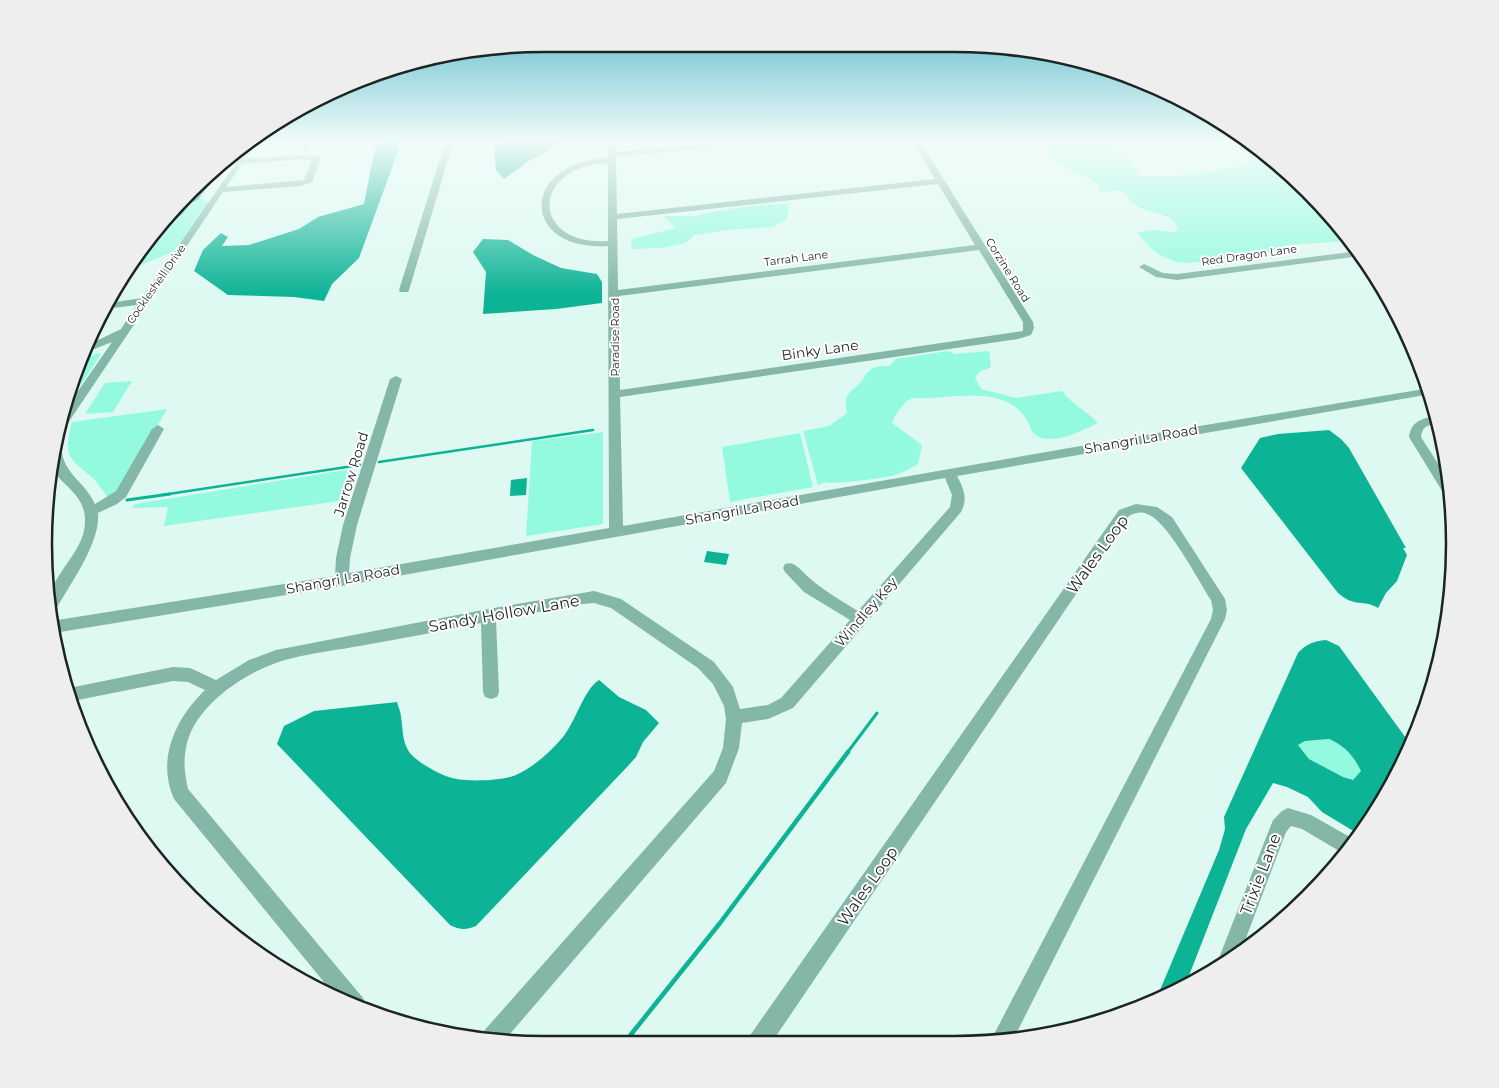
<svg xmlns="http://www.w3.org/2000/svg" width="1499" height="1088" font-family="Montserrat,sans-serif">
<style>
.green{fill:#93fadf}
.water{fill:#0db395;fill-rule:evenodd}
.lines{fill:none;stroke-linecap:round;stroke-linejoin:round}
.stream-far2{stroke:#0db395;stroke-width:2.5}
.stream-far1{stroke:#0db395;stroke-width:3}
.stream{stroke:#0db395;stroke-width:4.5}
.canal{fill:#0db395;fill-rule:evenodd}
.minor{fill:#84b7a8;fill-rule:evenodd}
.labels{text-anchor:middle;stroke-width:4;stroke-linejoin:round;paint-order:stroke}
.far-street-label{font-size:11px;fill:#1b2522;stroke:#fff}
.street-label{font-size:14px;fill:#1b2522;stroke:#fff}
.near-street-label{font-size:16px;fill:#1b2522;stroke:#fff}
.rim{fill:none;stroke:#1b2522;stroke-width:2.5}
</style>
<rect width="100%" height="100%" fill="#def9f1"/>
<g class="green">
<path d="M 1075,143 L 1113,144 L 1128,156 L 1139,176 C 1177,178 1212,173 1248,164 L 1250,161 L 1249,157 L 1237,148 L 1237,145 L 1249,143 C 1291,172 1321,200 1350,241 L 1287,245 L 1265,254 L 1188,263 L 1176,262 L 1156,253 L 1137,233 L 1150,230 L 1174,232 L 1178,229 C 1170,206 1137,219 1126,193 L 1116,190 L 1100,192 L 1098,185 L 1089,178 L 1065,167 L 1052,159 L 1045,151 L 1046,147 Z"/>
<path d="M 197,197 L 210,202 L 173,252 L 131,269 L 168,214 L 180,204 Z"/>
<path d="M 789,204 L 787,219 L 772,227 L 727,230 L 695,235 L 685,243 L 663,248 L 632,249 L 631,239 L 676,228 L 663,216 L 696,216 L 706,213 L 750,206 Z"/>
<path d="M 948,351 L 955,354 L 989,351 L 991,367 L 979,372 L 975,378 L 981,389 L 1016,398 L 1062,391 C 1072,405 1087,411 1098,423 C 1081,431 1049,448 1033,433 C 1031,430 1029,425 1028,422 C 1021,410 1013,403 999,399 C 971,391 940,400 912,398 C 904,402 895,414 892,423 L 922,445 L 918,464 C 910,469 902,473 892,476 C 882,478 833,485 825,482 L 818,485 L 803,431 L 829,426 L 847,413 C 843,396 848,394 860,383 C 863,380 864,376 867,373 C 873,366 881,366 889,366 L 896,359 Z"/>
<path d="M 97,353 L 101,354 L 67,406 L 83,360 Z"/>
<path d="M 132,381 L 113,412 L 85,414 L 105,383 Z"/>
<path d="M 167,409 L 117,494 L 109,499 C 104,493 100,486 95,480 C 70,458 62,458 72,422 Z"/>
<path d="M 603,432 L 603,524 L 526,536 L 532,441 Z"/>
<path d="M 800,433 L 813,487 L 730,502 L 722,447 Z"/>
<path d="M 352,469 L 346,500 L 164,526 L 168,507 L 132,508 L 135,504 Z"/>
<path d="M 1329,739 C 1345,746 1353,755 1361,771 L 1353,780 L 1343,777 L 1309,759 L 1298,745 L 1305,741 Z"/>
</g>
<g class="water">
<path d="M 379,143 L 401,143 L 359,258 L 332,284 L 324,301 L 294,297 L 228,295 L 194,271 L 203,250 L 221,233 L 228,237 L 222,246 L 249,245 L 299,229 L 318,217 L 364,204 L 375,148 Z"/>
<path d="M 498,143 L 562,143 L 529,161 L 504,179 L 496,170 L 494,149 Z"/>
<path d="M 483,239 L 508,240 L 533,255 L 561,268 L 597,274 L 602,282 L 602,303 L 556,309 L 483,314 L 486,272 L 473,252 Z"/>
<path d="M 1329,430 L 1341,439 L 1349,448 L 1406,548 L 1403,548 L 1407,555 L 1397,581 L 1386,593 L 1378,608 C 1364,599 1355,608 1338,593 L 1241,468 L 1260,438 L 1278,434 Z"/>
<path d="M 527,478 L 526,495 L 510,496 L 511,480 Z"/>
<path d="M 707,551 L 729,554 L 726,565 L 704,562 Z"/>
<path d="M 1326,640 L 1339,646 L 1411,745 L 1404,766 L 1360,835 L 1322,812 L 1308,797 L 1287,787 L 1273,783 L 1246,829 L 1185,986 L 1155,1002 L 1219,850 L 1225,829 L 1224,817 L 1298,653 C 1306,644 1314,641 1326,640 ZM 1329,739 C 1345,746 1353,755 1361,771 L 1353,780 L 1343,777 L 1309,759 L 1298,745 L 1305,741 Z"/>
<path d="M 599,680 L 619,697 L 646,710 L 659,723 L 643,742 L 636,757 L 626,768 L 476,926 C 466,930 460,930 450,925 L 277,744 L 284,726 L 314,711 L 397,702 C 398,707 401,712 401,717 C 403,729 402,739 408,750 C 414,761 440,775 452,778 C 466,782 503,781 516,775 C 534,767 551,751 563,737 C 576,721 584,689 599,680 Z"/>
</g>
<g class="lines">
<g class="stream-far2">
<path d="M 379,462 L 593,430"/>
<path d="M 162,495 L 360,465"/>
</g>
<g class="stream-far1">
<path d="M 127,500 L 170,494"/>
<path d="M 847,753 L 877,713"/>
</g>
<path class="stream" d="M 625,1042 L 720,923 L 848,752"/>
<path class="canal" d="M 216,173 L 217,174 L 198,200 L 190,203 L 182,215 L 163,221 L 167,216 L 176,211 L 186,198 L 194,198 L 205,182 Z"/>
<g class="minor">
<path d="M 250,143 L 308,143 L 311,149 L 307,151 L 304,151 L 301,145 L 254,146 L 245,159 L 302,155 L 320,156 L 321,158 L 312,182 L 301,186 L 223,192 L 64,429 L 59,430 L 67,407 L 112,342 L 87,352 L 85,352 L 88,345 L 121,329 L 137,305 L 105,309 L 109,303 L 142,298 ZM 302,159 L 312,160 L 304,180 L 226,187 L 242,164 Z"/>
<path d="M 445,143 L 453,143 L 409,290 L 408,292 L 400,292 L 399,290 Z"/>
<path d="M 608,143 L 616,143 L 616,152 L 719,143 L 743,143 L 739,145 L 616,157 L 617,214 L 935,179 L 913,143 L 921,143 L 1033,322 L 1034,328 L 1031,335 L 1018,339 L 620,397 L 623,526 L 1115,440 L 1430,388 L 1431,394 L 957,476 C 964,489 968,499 961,512 L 793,708 L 768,719 L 742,723 L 739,748 L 726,783 L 503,1042 L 481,1038 L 483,1032 L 714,771 L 723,748 L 726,719 L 724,706 L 713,684 L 698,668 L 611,608 L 594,603 L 582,604 L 496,620 L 499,692 L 497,697 L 491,699 L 485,697 L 483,692 L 481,623 C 442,631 404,638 365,645 C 339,650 301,654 276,663 C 241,675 192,709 186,748 C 183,763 185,775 188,789 L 363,998 L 366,1005 L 365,1008 L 337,998 L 174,799 C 156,759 176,718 205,690 L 188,682 L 173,681 L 73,701 L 69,688 L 173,667 L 190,668 L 216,680 L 249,660 L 276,650 L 488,609 L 594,591 L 621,599 L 714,662 L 733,687 L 740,709 L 768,705 L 781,698 L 850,620 L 804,592 L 785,572 L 783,568 L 785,564 C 791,562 794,564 799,568 C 817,587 837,598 858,611 L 950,507 L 952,495 L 945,478 L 342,586 L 54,633 L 51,621 L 335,576 L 336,558 L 343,525 L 390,379 L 396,376 L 402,379 L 357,525 L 350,558 L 349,573 L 609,528 L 608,246 C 520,252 519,162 608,158 ZM 608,163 L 608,241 C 530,246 530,166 608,163 ZM 938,184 L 975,245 L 618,290 L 617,219 ZM 979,250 L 1023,322 L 1023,331 L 620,390 L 619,296 Z"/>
<path d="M 195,190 L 197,192 L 196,195 L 190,195 Z"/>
<path d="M 1358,251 L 1361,256 L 1177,280 L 1156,277 L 1139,267 L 1144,264 L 1163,273 L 1177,274 Z"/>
<path d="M 1436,415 L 1438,423 C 1428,425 1422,426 1421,437 L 1451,484 L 1452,500 L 1447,499 L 1409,437 C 1411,421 1422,419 1436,415 Z"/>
<path d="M 158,425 L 164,429 L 126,497 L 117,504 L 98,513 C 101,543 68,587 53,614 L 50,615 C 40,581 85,556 85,522 C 86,491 56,485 52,464 C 50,455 54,445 56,437 L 61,441 C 61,475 82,477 95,504 L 116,491 L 152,429 Z"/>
<path d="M 1136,504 L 1157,507 L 1172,517 L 1225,599 L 1227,610 L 1225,619 L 1013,1040 L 991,1040 L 1211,619 L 1213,610 L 1211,600 C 1198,580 1167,520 1147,514 C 1140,511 1135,513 1129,516 L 772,1042 L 749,1042 L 751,1034 L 1119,510 Z"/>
<path d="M 1288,808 L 1311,815 L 1357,841 L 1346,855 L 1302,829 L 1291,826 L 1286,832 L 1240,954 L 1219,968 L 1217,963 L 1273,820 L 1282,811 Z"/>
</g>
</g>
<linearGradient id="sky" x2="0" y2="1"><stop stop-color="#50b4c7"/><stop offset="0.48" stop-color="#f0fcf9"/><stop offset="1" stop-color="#f0fcf9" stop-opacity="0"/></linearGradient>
<rect width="1499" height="295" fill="url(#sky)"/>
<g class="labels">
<g class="far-street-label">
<text transform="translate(1249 255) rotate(-8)" y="4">Red Dragon Lane</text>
<text transform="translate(796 258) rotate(-7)" y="4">Tarrah Lane</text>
<text transform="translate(1008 270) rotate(58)" y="4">Corzine Road</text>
<text transform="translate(156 284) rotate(-55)" y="4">Cockleshell Drive</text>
<text transform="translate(615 337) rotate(-90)" y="4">Paradise Road</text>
</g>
<g class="street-label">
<text transform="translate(820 350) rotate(-8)" y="5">Binky Lane</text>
<text transform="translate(1141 439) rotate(-10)" y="5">Shangri La Road</text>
<text transform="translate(351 474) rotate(-73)" y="5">Jarrow Road</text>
<text transform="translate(742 510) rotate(-10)" y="5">Shangri La Road</text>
<text transform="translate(343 579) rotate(-10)" y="5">Shangri La Road</text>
<text transform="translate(866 612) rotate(-49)" y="5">Windley Key</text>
</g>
<g class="near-street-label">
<text transform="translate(1097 554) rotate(-54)" y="6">Wales Loop</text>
<text transform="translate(504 613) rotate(-10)" y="6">Sandy Hollow Lane</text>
<text transform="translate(1260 874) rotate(-69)" y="6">Trixie Lane</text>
<text transform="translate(867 886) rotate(-55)" y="6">Wales Loop</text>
</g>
</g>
<path d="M0 0H1499V1088H0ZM544 52H954A492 492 0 0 1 1446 544V544A492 492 0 0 1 954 1036H544A492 492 0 0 1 52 544V544A492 492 0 0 1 544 52Z" fill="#edeeed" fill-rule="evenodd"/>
<path class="rim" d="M544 52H954A492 492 0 0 1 1446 544V544A492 492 0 0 1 954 1036H544A492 492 0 0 1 52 544V544A492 492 0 0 1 544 52Z"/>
</svg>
